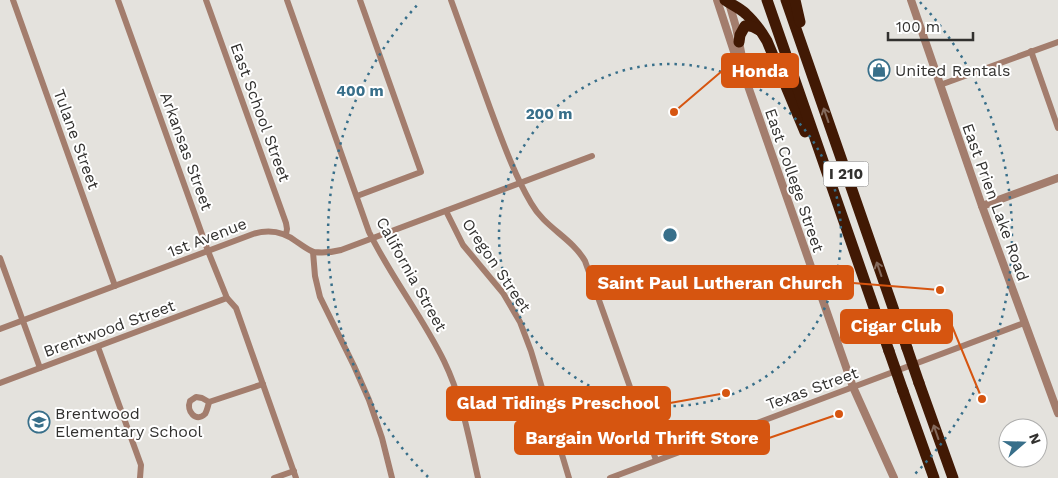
<svg xmlns="http://www.w3.org/2000/svg" width="1058" height="478" font-family="'Work Sans',sans-serif">
<style>
.lines{fill:none;stroke-linecap:round;stroke-linejoin:round}
.minor{stroke:#a37d6d;stroke-width:6}
.tertiary{stroke:#a37d6d;stroke-width:8}
.motorway{stroke:#411904;stroke-width:11}
.motorway-bridge{stroke:#411904;stroke-width:11}
.oneway{stroke:#846a5c}
.ring{fill:none;stroke:#386f8a;stroke-width:2.5;stroke-dasharray:2.5 5}
.labels{text-anchor:middle;stroke-width:4;stroke-linejoin:round;paint-order:stroke}
.shield{fill:#fff;stroke:#706f6d;stroke-width:1}
.shield-label{font-size:15px;font-weight:bold;fill:#32312f}
.poi-label{font-size:16px;fill:#32312f;stroke:#fff;text-anchor:start}
.street-label{font-size:16px;fill:#32312f;stroke:#fff}
.centre{fill:#386f8a;stroke:#fff;stroke-width:2.5}
.ring-label{font-size:15px;text-anchor:middle;font-weight:bold;fill:#386f8a;stroke:#fff;stroke-width:4;stroke-linejoin:round;paint-order:stroke}
.leader{fill:none;stroke:#d65510;stroke-width:2}
.callout-dot{fill:#d65510;stroke:#fff;stroke-width:2}
.callout{fill:#d65510;stroke:#d65510;stroke-width:2}
.callout-label{font-size:18px;text-anchor:middle;font-weight:bold;fill:#fff}
</style>
<rect width="100%" height="100%" fill="#e4e2dd"/>
<g class="lines">
<g class="minor">
<path d="M 13,0 L 115,286"/>
<path d="M 118,0 L 208,251 L 227,298 L 236,308 L 296,478"/>
<path d="M 206,0 L 286,223 L 287,229 L 286,234"/>
<path d="M 287,0 L 369,232 C 391,277 422,316 444,361 C 462,398 469,438 478,478"/>
<path d="M 451,0 C 464,36 477,72 490,108 C 502,140 514,174 531,203 C 545,228 571,237 585,261 L 656,460"/>
<path d="M 1031,51 L 1058,128"/>
<path d="M 940,85 L 1058,42"/>
<path d="M 357,196 L 421,172 L 360,0"/>
<path d="M 446,211 L 463,245 L 503,293 L 520,322 L 531,351 L 569,478"/>
<path d="M 313,252 L 315,276 L 320,297 L 354,366 L 369,400 L 382,438 L 392,478"/>
<path d="M 0,258 L 40,368"/>
<path d="M 0,329 L 253,234 C 269,229 283,231 297,242 C 302,245 308,250 314,252 C 322,253 333,252 341,250 L 592,156"/>
<path d="M 98,347 L 141,465 L 140,478"/>
<path d="M 0,383 L 227,298"/>
<path d="M 196,397 L 202,398 L 209,402 C 208,406 207,411 205,414 C 196,423 186,411 190,401 Z"/>
<path d="M 209,402 L 263,384"/>
<path d="M 274,478 L 294,471"/>
<path d="M 610,478 L 1024,323"/>
</g>
<g class="tertiary">
<path d="M 717,0 L 740,70 L 748,86 L 853,387 L 894,478"/>
<path d="M 911,0 L 982,206 L 1058,413"/>
<path d="M 729,3 L 736,27 L 744,67"/>
<path d="M 982,206 L 1058,178"/>
</g>
<g class="motorway">
<path d="M 725,0 C 732,5 740,8 746,14 C 755,22 761,31 767,41 L 805,132"/>
<path d="M 767,0 L 889,351"/>
<path d="M 786,0 L 907,348"/>
<path d="M 795,0 L 800,22"/>
<path d="M 739,42 L 740,35 L 745,26 C 750,25 754,27 759,30"/>
<path d="M 919,383 L 953,478"/>
<path d="M 903,391 L 934,478"/>
</g>
<g class="motorway-bridge">
<path d="M 907,348 L 919,383"/>
<path d="M 889,351 L 903,391"/>
</g>
</g>
<defs><path id="oneway-shaft" d="M-6 0H5M1.5-3L5.5 0L1.5 3" fill="none" stroke-width="1.6" stroke-linecap="round" stroke-linejoin="round" transform="scale(1.25)"/></defs>
<g class="oneway">
<use href="#oneway-shaft" transform="translate(826 115) rotate(-109)"/>
<use href="#oneway-shaft" transform="translate(879 269) rotate(-109)"/>
<use href="#oneway-shaft" transform="translate(936 432) rotate(-109)"/>
</g>
<g class="ring">
<circle cx="670" cy="235" r="171"/>
<path d="M428 477A342 342 0 0 1 420 2M920 2A342 342 0 0 1 912 477"/>
</g>
<defs>
<g id="shop-ring" transform="scale(1.125)"><circle r="9.5" fill="#fff" stroke="#386f8a" stroke-width="1.5"/><path d="M-5-2.5h2.3a2.7 3.5 0 0 1 5.4 0H5L5.5 6h-11ZM-1.5-2.5h3a1.5 2.3 0 0 0-3 0Z" fill="#386f8a"/></g>
<g id="school-ring" transform="scale(1.125)"><circle r="9.5" fill="#fff" stroke="#386f8a" stroke-width="1.5"/><path d="M0-5L7-2L0 1L-7-2ZM-4 1L0 2.5L4 1V4Q0 6-4 4Z" fill="#386f8a"/></g>
</defs>
<g fill-rule="evenodd">
<use href="#shop-ring" x="879" y="70"/>
<use href="#school-ring" x="39" y="422"/>
</g>
<g class="labels">
<rect class="shield" x="823.5" y="161.5" width="45" height="25" rx="4"/>
<g class="shield-label">
<text x="846" y="179">I 210</text>
</g>
<g class="poi-label">
<text x="895" y="76">United Rentals</text>
<text x="55" y="419">Brentwood<tspan x="55" dy="18">Elementary School</tspan></text>
</g>
<g class="street-label">
<text transform="translate(261 112) rotate(70)" y="6">East School Street</text>
<text transform="translate(77 139) rotate(70)" y="6">Tulane Street</text>
<text transform="translate(187 151) rotate(70)" y="6">Arkansas Street</text>
<text transform="translate(795 180) rotate(71)" y="6">East College Street</text>
<text transform="translate(996 202) rotate(70)" y="6">East Prien Lake Road</text>
<text transform="translate(207 237) rotate(-21)" y="6">1st Avenue</text>
<text transform="translate(497 265) rotate(56)" y="6">Oregon Street</text>
<text transform="translate(412 274) rotate(61)" y="6">California Street</text>
<text transform="translate(109 328) rotate(-20)" y="6">Brentwood Street</text>
<text transform="translate(812 388) rotate(-20)" y="6">Texas Street</text>
</g>
</g>
<circle cx="670" cy="235" r="8" class="centre"/>
<g class="ring-label">
<text x="360" y="96">400 m</text>
<text x="549" y="119">200 m</text>
</g>
<path class="leader" d="M674 112L722 71M940 290L853 283M982 399L952 326M726 393L670 403M839 414L769 438"/>
<g class="callout-dot">
<circle cx="674" cy="112" r="5"/>
<circle cx="940" cy="290" r="5"/>
<circle cx="982" cy="399" r="5"/>
<circle cx="726" cy="393" r="5"/>
<circle cx="839" cy="414" r="5"/>
</g>
<g class="callout">
<rect x="722" y="54" width="76" height="33" rx="5"/>
<rect x="587" y="266" width="266" height="33" rx="5"/>
<rect x="841" y="310" width="111" height="33" rx="5"/>
<rect x="447" y="387" width="223" height="33" rx="5"/>
<rect x="515" y="421" width="254" height="33" rx="5"/>
</g>
<g class="callout-label">
<text x="760" y="77">Honda</text>
<text x="720" y="289">Saint Paul Lutheran Church</text>
<text x="896" y="332">Cigar Club</text>
<text x="558" y="409">Glad Tidings Preschool</text>
<text x="642" y="444">Bargain World Thrift Store</text>
</g>
<g transform="translate(1023 443) rotate(70)"><circle r="24" fill="#ffffff" stroke="#adadac"/>
<path d="M0-4L9 19L0 12L-9 19Z" fill="#386f8a"/>
<text y="-8" font-size="14" font-weight="bold" text-anchor="middle" fill="#32312f">N</text>
</g>
<path d="M888 32v8h85v-8" fill="none" stroke="#32312f" stroke-width="2.5"/>
<text x="896" y="32" font-size="15" fill="#32312f" stroke="#ffffff" stroke-width="4" paint-order="stroke">100 m</text>
</svg>
